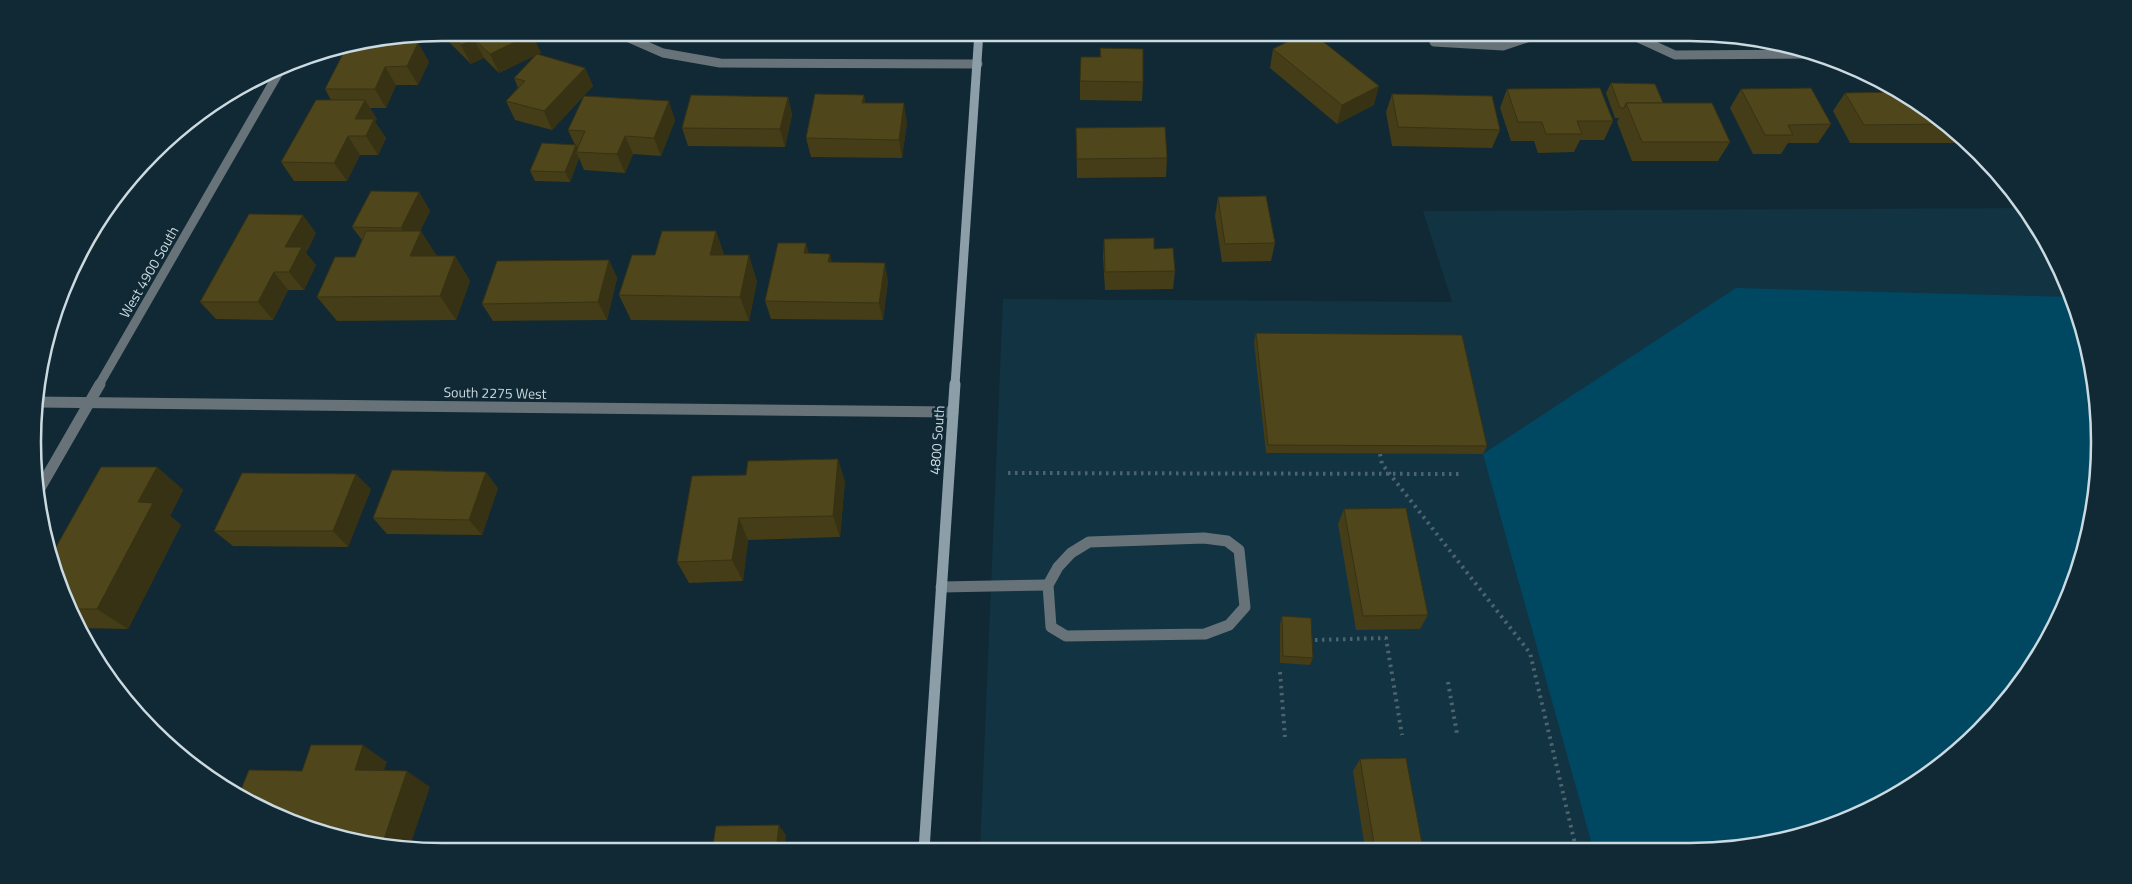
<svg xmlns="http://www.w3.org/2000/svg" width="2132" height="884" font-family="'Titillium Web',sans-serif">
<style>
.built{fill:#113342}
.green{fill:#004862}
.lines{fill:none;stroke-linecap:round;stroke-linejoin:round}
.path{stroke:#4d636d;stroke-width:4;stroke-dasharray:2.5 4.5;stroke-linecap:butt}
.service{stroke:#677379;stroke-width:11}
.minor-far1{stroke:#677379;stroke-width:9}
.minor{stroke:#677379;stroke-width:11}
.tertiary{stroke:#677379;stroke-width:11}
.secondary-far1{stroke:#8c9ea8;stroke-width:9}
.secondary{stroke:#8c9ea8;stroke-width:11}
.wall{fill:#443d17}
.shaded-wall{fill:#373213}
.building{fill:#4f471b;stroke:#373213}
.labels{text-anchor:middle;stroke-width:5;stroke-linejoin:round;paint-order:stroke}
.street-label{font-size:14px;fill:#cbdae1;stroke:#102934}
.rim{fill:none;stroke:#cbdae1;stroke-width:2.5}
</style>
<rect width="100%" height="100%" fill="#102934"/>
<path class="built" d="M 2025,208 L 2057,261 L 2085,336 L 2099,415 L 2096,495 L 2078,573 L 2031,669 L 1960,750 L 1871,809 L 1744,848 L 980,850 L 1003,299 L 1452,302 L 1423,211 Z"/>
<path class="green" d="M 1736,288 L 2071,297 L 2085,336 L 2099,415 L 2096,495 L 2078,573 L 2031,669 L 1960,750 L 1871,809 L 1744,848 L 1593,848 L 1483,454 Z"/>
<g class="lines">
<g class="path">
<path d="M 1380,454 L 1382,464 L 1530,653 L 1576,848"/>
<path d="M 1008,473 L 1461,474"/>
<path d="M 1315,640 L 1386,638 L 1402,735"/>
<path d="M 1280,672 L 1285,737"/>
<path d="M 1448,682 L 1457,734"/>
</g>
<g class="service">
<path d="M 1204,538 L 1227,541 L 1239,550 L 1245,607 L 1229,625 L 1205,634 L 1066,636 L 1051,627 L 1048,585 L 1058,567 L 1071,553 L 1089,542 Z"/>
<path d="M 941,587 L 1048,585"/>
</g>
<g class="minor-far1">
<path d="M 615,32 L 663,53 L 720,63 L 978,64"/>
<path d="M 1625,32 L 1675,55 L 1821,54"/>
<path d="M 1434,42 L 1503,46 L 1545,32"/>
<path d="M 99,385 L 282,67"/>
</g>
<path class="minor" d="M 39,490 L 100,384"/>
<path class="tertiary" d="M 36,402 L 953,412"/>
<path class="secondary-far1" d="M 955,385 L 979,32"/>
<path class="secondary" d="M 924,850 L 955,384"/>
</g>
<g class="wall">
<path d="M 442,32 L 531,32 L 541,53 L 537,54 L 585,68 L 593,86 L 552,130 L 515,120 L 506,101 L 518,88 L 514,78 L 536,55 L 499,73 L 484,58 L 471,64 L 440,33 Z"/>
<path d="M 1076,32 L 1139,32 L 1139,36 L 1076,35 Z"/>
<path d="M 1302,32 L 1334,32 L 1331,40 L 1316,36 L 1374,105 L 1337,124 L 1270,68 L 1273,49 L 1305,33 Z"/>
<path d="M 419,36 L 416,43 L 418,43 L 429,62 L 418,85 L 396,85 L 386,108 L 370,108 L 377,119 L 375,122 L 386,138 L 378,155 L 360,155 L 347,181 L 294,181 L 281,162 L 331,100 L 325,89 Z"/>
<path d="M 1100,48 L 1143,82 L 1142,101 L 1080,100 L 1080,81 L 1100,57 Z"/>
<path d="M 1611,83 L 1663,103 L 1730,142 L 1718,161 L 1632,161 L 1617,122 L 1619,118 L 1615,118 L 1606,93 Z"/>
<path d="M 1507,89 L 1613,121 L 1604,140 L 1580,140 L 1574,152 L 1538,153 L 1534,141 L 1511,141 L 1500,108 Z"/>
<path d="M 1741,89 L 1831,124 L 1818,143 L 1788,143 L 1781,154 L 1753,154 L 1730,108 Z"/>
<path d="M 1902,92 L 1960,134 L 1965,139 L 1962,143 L 1850,143 L 1833,111 L 1845,93 Z"/>
<path d="M 1392,94 L 1500,130 L 1492,148 L 1392,146 L 1386,112 Z"/>
<path d="M 864,95 L 865,103 L 907,122 L 902,158 L 811,157 L 806,138 Z"/>
<path d="M 788,97 L 792,115 L 785,147 L 688,146 L 682,128 Z"/>
<path d="M 675,120 L 661,156 L 633,154 L 625,173 L 584,170 L 579,158 L 570,182 L 535,181 L 530,171 L 575,145 L 568,130 Z"/>
<path d="M 1076,128 L 1167,158 L 1166,177 L 1077,178 Z"/>
<path d="M 419,192 L 430,211 L 420,231 L 437,256 L 455,256 L 470,281 L 456,320 L 337,321 L 317,297 L 355,257 L 362,240 L 352,227 Z"/>
<path d="M 1218,197 L 1275,243 L 1271,261 L 1222,262 L 1215,216 Z"/>
<path d="M 716,231 L 724,255 L 757,281 L 749,321 L 631,320 L 619,295 L 655,255 Z"/>
<path d="M 316,233 L 306,253 L 316,265 L 304,290 L 288,290 L 273,320 L 216,319 L 200,302 Z"/>
<path d="M 1104,239 L 1154,249 L 1175,271 L 1173,289 L 1105,290 L 1103,257 Z"/>
<path d="M 609,260 L 617,278 L 607,320 L 493,321 L 482,304 Z"/>
<path d="M 832,262 L 888,281 L 883,320 L 771,319 L 765,301 Z"/>
<path d="M 1256,333 L 1487,446 L 1483,454 L 1266,453 L 1254,342 Z"/>
<path d="M 157,467 L 183,490 L 170,516 L 181,525 L 128,629 L 80,628 L 64,599 Z"/>
<path d="M 746,475 L 845,481 L 840,537 L 748,540 L 743,581 L 689,583 L 677,562 Z"/>
<path d="M 498,488 L 482,535 L 387,534 L 373,518 Z"/>
<path d="M 371,489 L 348,547 L 233,546 L 214,531 Z"/>
<path d="M 1344,509 L 1428,615 L 1420,629 L 1356,630 L 1338,524 Z"/>
<path d="M 1282,616 L 1313,658 L 1310,665 L 1280,663 L 1280,624 Z"/>
<path d="M 1360,759 L 1423,849 L 1365,849 L 1353,771 Z"/>
</g>
<g class="shaded-wall">
<path d="M 532,34 L 541,53 L 499,73 L 490,54 Z"/>
<path d="M 419,36 L 407,62 L 396,43 L 398,40 Z"/>
<path d="M 474,39 L 484,58 L 471,64 L 461,45 Z"/>
<path d="M 418,43 L 429,62 L 418,85 L 407,66 Z"/>
<path d="M 385,67 L 396,85 L 386,108 L 375,89 Z"/>
<path d="M 585,68 L 593,86 L 552,130 L 544,111 Z"/>
<path d="M 1379,86 L 1374,105 L 1337,124 L 1342,105 Z"/>
<path d="M 864,95 L 867,113 L 862,103 Z"/>
<path d="M 788,97 L 792,115 L 785,147 L 780,129 Z"/>
<path d="M 365,100 L 377,119 L 375,122 L 386,138 L 378,155 L 355,119 Z"/>
<path d="M 669,101 L 675,120 L 661,156 L 654,138 Z"/>
<path d="M 904,103 L 907,122 L 902,158 L 899,140 Z"/>
<path d="M 348,136 L 360,155 L 347,181 L 334,163 Z"/>
<path d="M 625,136 L 633,154 L 625,173 L 617,154 Z"/>
<path d="M 576,145 L 580,152 L 576,152 L 579,158 L 570,182 L 565,172 Z"/>
<path d="M 419,192 L 430,211 L 413,246 L 401,228 Z"/>
<path d="M 303,215 L 316,233 L 306,253 L 316,265 L 304,290 L 289,272 L 285,247 Z"/>
<path d="M 96,227 L 102,233 L 53,314 L 87,238 Z"/>
<path d="M 421,231 L 437,256 L 410,256 Z"/>
<path d="M 716,231 L 725,257 L 710,255 Z"/>
<path d="M 806,243 L 811,261 L 804,253 Z"/>
<path d="M 830,254 L 834,272 L 828,262 Z"/>
<path d="M 749,255 L 757,281 L 749,321 L 740,297 Z"/>
<path d="M 455,256 L 470,281 L 456,320 L 440,296 Z"/>
<path d="M 609,260 L 617,278 L 607,320 L 598,302 Z"/>
<path d="M 885,263 L 888,281 L 883,320 L 879,303 Z"/>
<path d="M 274,272 L 288,290 L 273,320 L 258,302 Z"/>
<path d="M 838,459 L 845,481 L 840,537 L 833,516 Z"/>
<path d="M 157,467 L 183,490 L 170,516 L 181,525 L 128,629 L 97,609 L 138,502 Z"/>
<path d="M 486,472 L 498,488 L 482,535 L 469,520 Z"/>
<path d="M 356,474 L 371,489 L 348,547 L 333,531 Z"/>
<path d="M 739,518 L 748,540 L 743,581 L 732,560 Z"/>
<path d="M 363,745 L 387,762 L 379,785 L 355,770 Z"/>
<path d="M 407,771 L 430,787 L 410,846 L 383,842 Z"/>
<path d="M 779,825 L 786,835 L 785,851 L 776,851 Z"/>
</g>
<g class="building">
<path d="M 449,32 L 531,32 L 532,34 L 490,54 L 474,39 L 461,45 Z"/>
<path d="M 1307,32 L 1311,32 L 1379,86 L 1342,105 L 1273,49 Z"/>
<path d="M 398,40 L 396,43 L 418,43 L 407,66 L 385,67 L 375,89 L 325,89 L 346,48 Z"/>
<path d="M 1100,48 L 1143,49 L 1143,82 L 1080,81 L 1081,57 L 1101,57 Z"/>
<path d="M 537,54 L 585,68 L 544,111 L 506,101 L 525,81 L 514,78 Z"/>
<path d="M 1611,83 L 1655,84 L 1663,103 L 1626,103 L 1624,108 L 1620,108 Z"/>
<path d="M 1600,88 L 1613,121 L 1577,121 L 1582,134 L 1546,134 L 1542,122 L 1518,122 L 1507,89 Z"/>
<path d="M 1811,88 L 1831,124 L 1788,125 L 1793,135 L 1765,135 L 1741,89 Z"/>
<path d="M 1902,92 L 1946,124 L 1864,125 L 1845,93 Z"/>
<path d="M 815,94 L 864,95 L 862,103 L 904,103 L 899,140 L 806,138 Z"/>
<path d="M 1392,94 L 1492,96 L 1500,130 L 1398,127 Z"/>
<path d="M 691,95 L 788,97 L 780,129 L 682,128 Z"/>
<path d="M 584,96 L 669,101 L 654,138 L 625,136 L 617,154 L 576,152 L 585,131 L 568,130 Z"/>
<path d="M 316,100 L 365,100 L 355,119 L 374,119 L 366,136 L 348,136 L 334,163 L 281,162 Z"/>
<path d="M 1626,103 L 1712,103 L 1730,142 L 1642,142 Z"/>
<path d="M 1165,127 L 1167,158 L 1077,159 L 1076,128 Z"/>
<path d="M 542,143 L 576,145 L 565,172 L 530,171 Z"/>
<path d="M 371,191 L 419,192 L 401,228 L 352,227 Z"/>
<path d="M 1266,196 L 1275,243 L 1225,244 L 1218,197 Z"/>
<path d="M 249,214 L 303,215 L 285,247 L 302,247 L 289,272 L 274,272 L 258,302 L 200,302 Z"/>
<path d="M 366,231 L 421,231 L 410,256 L 455,256 L 440,296 L 317,297 L 335,257 L 355,257 Z"/>
<path d="M 662,231 L 716,231 L 710,255 L 749,255 L 740,297 L 619,295 L 632,255 L 655,255 Z"/>
<path d="M 1154,238 L 1154,249 L 1173,248 L 1175,271 L 1105,272 L 1104,239 Z"/>
<path d="M 778,243 L 806,243 L 804,253 L 830,254 L 828,262 L 885,263 L 879,303 L 765,301 Z"/>
<path d="M 609,260 L 598,302 L 482,304 L 497,261 Z"/>
<path d="M 1256,333 L 1462,335 L 1487,446 L 1268,445 Z"/>
<path d="M 838,459 L 833,516 L 739,518 L 732,560 L 677,562 L 692,476 L 746,475 L 748,461 Z"/>
<path d="M 101,467 L 157,467 L 138,502 L 153,503 L 97,609 L 69,609 L 64,599 L 51,556 Z"/>
<path d="M 392,470 L 486,472 L 469,520 L 373,518 Z"/>
<path d="M 242,473 L 356,474 L 333,531 L 214,531 Z"/>
<path d="M 1406,508 L 1428,615 L 1363,616 L 1344,509 Z"/>
<path d="M 1282,616 L 1311,618 L 1313,658 L 1283,656 Z"/>
<path d="M 311,745 L 363,745 L 355,770 L 407,771 L 383,842 L 311,830 L 240,792 L 249,770 L 302,771 Z"/>
<path d="M 1406,758 L 1423,849 L 1375,849 L 1360,759 Z"/>
<path d="M 779,825 L 776,851 L 712,851 L 716,826 Z"/>
</g>
<g class="labels">
<g class="street-label">
<text transform="translate(149 272) rotate(-60)" y="5">West 4900 South</text>
<text transform="translate(495 393) rotate(1)" y="5">South 2275 West</text>
<text transform="translate(937 440) rotate(-86)" y="5">4800 South</text>
</g>
</g>
<path d="M0 0H2132V884H0ZM442 41H1690A401 401 0 0 1 2091 442V442A401 401 0 0 1 1690 843H442A401 401 0 0 1 41 442V442A401 401 0 0 1 442 41Z" fill="#102934" fill-rule="evenodd"/>
<path class="rim" d="M442 41H1690A401 401 0 0 1 2091 442V442A401 401 0 0 1 1690 843H442A401 401 0 0 1 41 442V442A401 401 0 0 1 442 41Z"/>
</svg>
